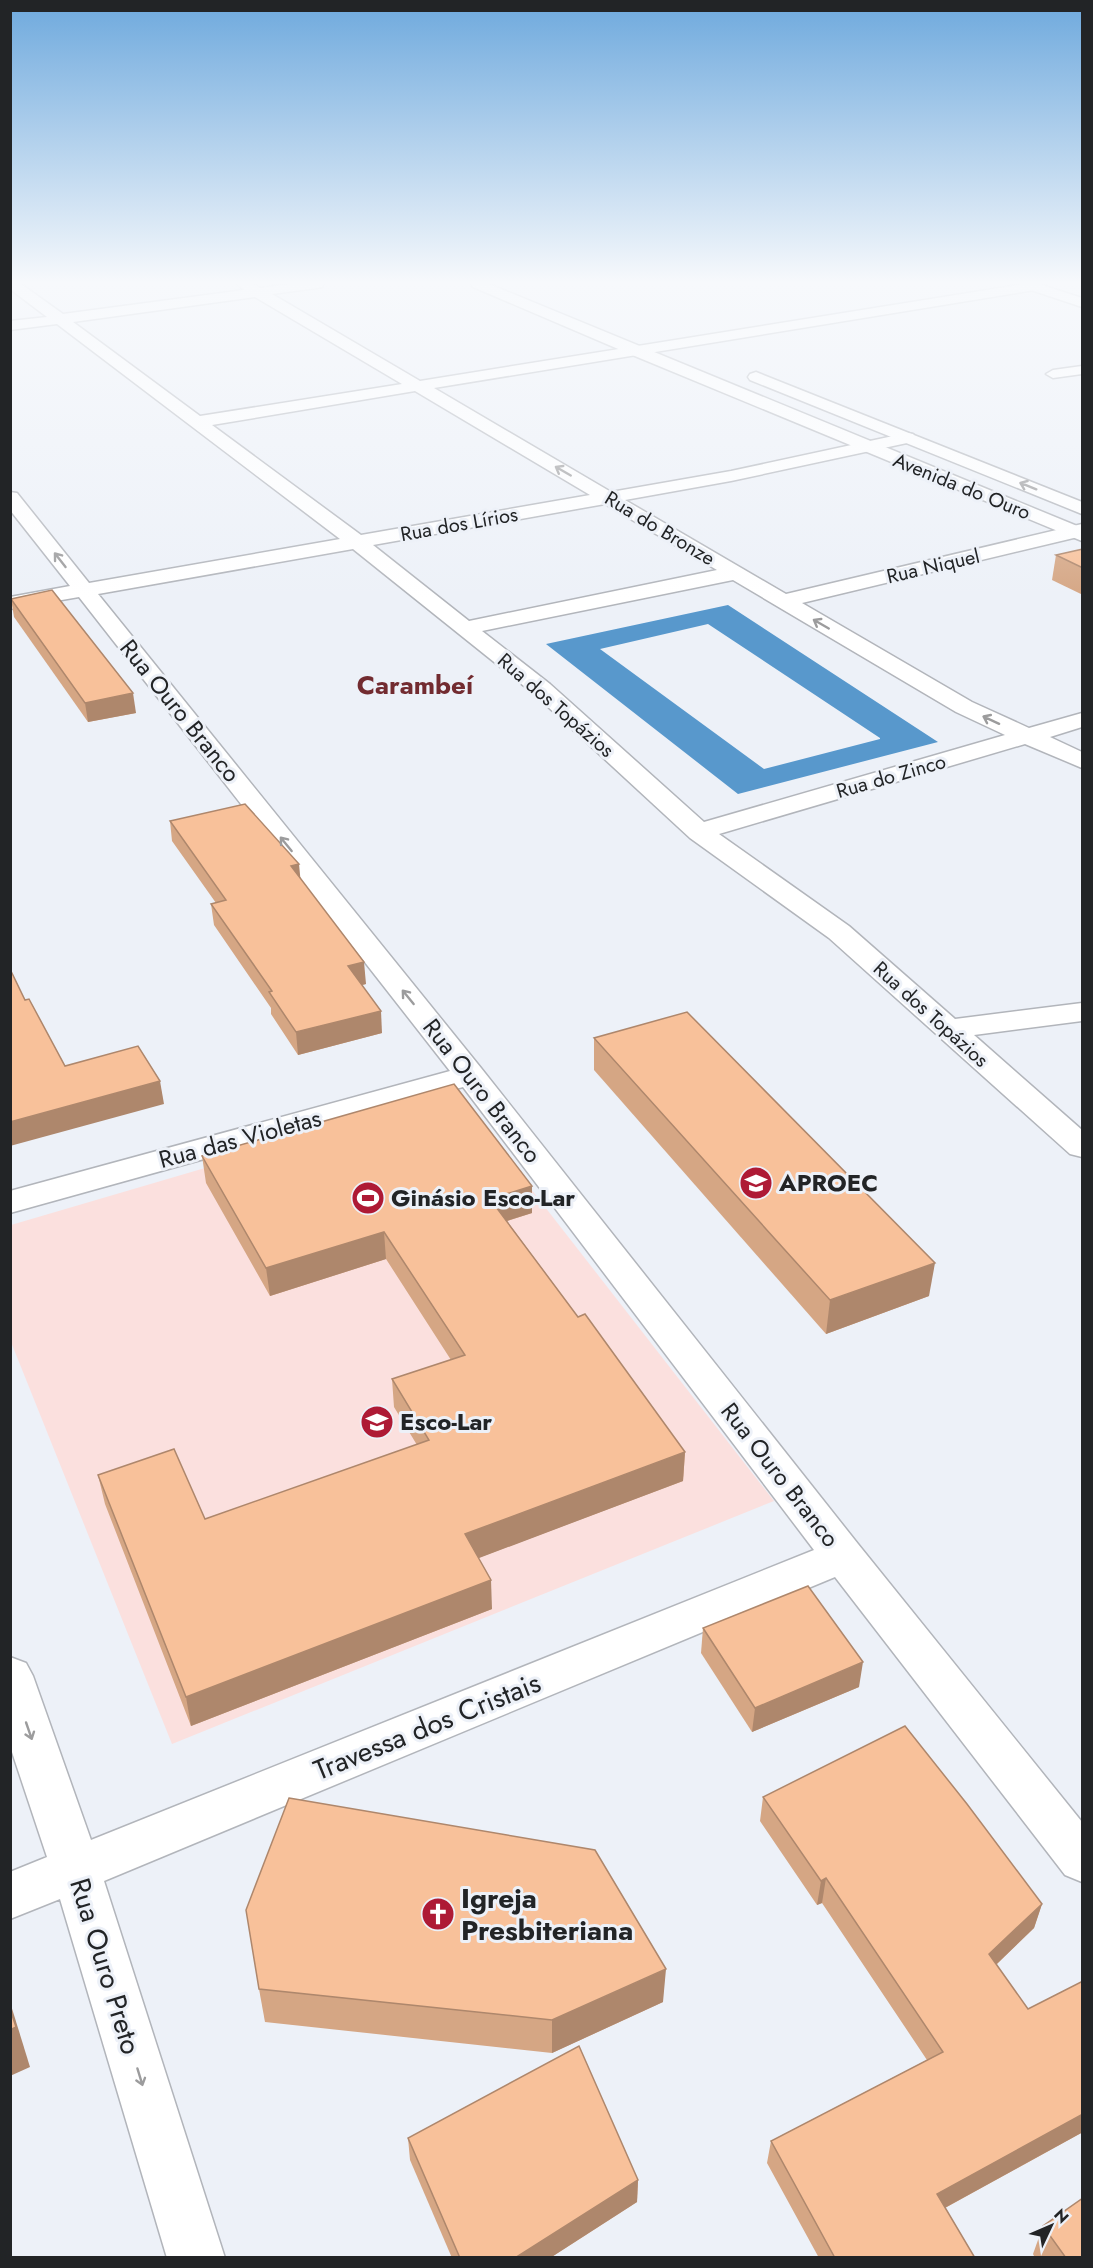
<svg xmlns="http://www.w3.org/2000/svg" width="1093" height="2268" font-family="Jost,sans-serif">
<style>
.education{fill:#fbe0de}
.water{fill:#5898cc;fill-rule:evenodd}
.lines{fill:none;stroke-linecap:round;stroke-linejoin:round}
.lane-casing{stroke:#b2b5bb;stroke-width:3}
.street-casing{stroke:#b2b5bb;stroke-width:3}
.secondary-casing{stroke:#b2b5bb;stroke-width:3}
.lane{fill:#fff;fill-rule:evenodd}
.street{fill:#fff;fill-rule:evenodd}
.secondary{fill:#fff;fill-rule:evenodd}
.wall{fill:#d5a684}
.shaded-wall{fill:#ae876c}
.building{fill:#f8c19a;stroke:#ae876c;stroke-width:1.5}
.oneway{stroke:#9c9c9d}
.labels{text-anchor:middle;stroke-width:6;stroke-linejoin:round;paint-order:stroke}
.far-street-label{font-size:20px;fill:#222426;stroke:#edf1f8}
.street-label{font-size:24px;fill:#222426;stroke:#edf1f8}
.poi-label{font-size:24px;font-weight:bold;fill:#222426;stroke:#edf1f8;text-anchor:start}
.far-district-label{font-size:26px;font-weight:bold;fill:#722b30;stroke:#edf1f8}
.near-street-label{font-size:28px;fill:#222426;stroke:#edf1f8}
.near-poi-label{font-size:28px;font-weight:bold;fill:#222426;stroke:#edf1f8;text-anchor:start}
</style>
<rect width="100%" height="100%" fill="#edf1f8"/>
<path class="education" d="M 457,1094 L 774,1501 L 172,1744 L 11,1342 L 11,1225 Z"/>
<path class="water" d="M 728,605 L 938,742 L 738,794 L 546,644 ZM 708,624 L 880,738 L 880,739 L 764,769 L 600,649 Z"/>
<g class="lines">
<g class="lane-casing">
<path id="lane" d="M 1082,366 L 1082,374 L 1053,378 L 1046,374 L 1053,370 Z"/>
</g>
<g class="street-casing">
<path id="street" d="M 10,284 L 21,284 L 63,314 L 244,290 L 237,284 L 253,284 L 260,288 L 290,284 L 324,284 L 322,287 L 317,288 L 272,294 L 420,381 L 1024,284 L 1040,284 L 1042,286 L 1040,289 L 1035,290 L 434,388 L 611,492 L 731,471 L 907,433 L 913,434 L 916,438 L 913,442 L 907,443 L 731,481 L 625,500 L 786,594 L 1082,524 L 1082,536 L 802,603 L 972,702 L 1029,728 L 1082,713 L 1082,727 L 1050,737 L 1082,752 L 1082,768 L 1025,744 L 719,834 L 849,926 L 955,1019 L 1082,1003 L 1082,1021 L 974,1035 L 1082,1130 L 1082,1157 L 1070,1154 L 829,938 L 690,838 L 534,694 L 353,549 L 98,594 L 481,1068 L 858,1544 L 1082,1822 L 1082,1882 L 1065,1875 L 835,1577 L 104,1881 L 225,2258 L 167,2258 L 60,1899 L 10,1919 L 10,1872 L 47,1857 L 10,1746 L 10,1657 L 26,1663 L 33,1676 L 91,1840 L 814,1550 L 463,1087 L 10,1213 L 10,1191 L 450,1071 L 79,597 L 10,609 L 10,597 L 70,586 L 10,510 L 10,492 L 17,493 L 89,583 L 340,539 L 57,324 L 10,330 L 10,321 L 47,317 L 10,289 ZM 255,297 L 402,384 L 200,416 L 73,322 ZM 415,391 L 590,495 L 361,535 L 212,425 ZM 605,504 L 717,570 L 469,621 L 373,545 ZM 733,580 L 956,712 L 1005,735 L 704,822 L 550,684 L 482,631 Z"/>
</g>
<g class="secondary-casing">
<g id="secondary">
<path d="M 471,284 L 489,284 L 1082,528 L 1082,541 L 630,354 L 473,287 Z"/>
<path d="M 1020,284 L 1039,284 L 1082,298 L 1082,307 L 1022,287 Z"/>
<path d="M 756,372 L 1082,502 L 1082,514 L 750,380 L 748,377 L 750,374 Z"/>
</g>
</g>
<use href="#lane" class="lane"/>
<use href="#street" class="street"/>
<use href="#secondary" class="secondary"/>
</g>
<g class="wall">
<path d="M 1083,549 L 1083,595 L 1052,580 L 1056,555 Z"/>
<path d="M 11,599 L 136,713 L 88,722 L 14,617 Z"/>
<path d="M 170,821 L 300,877 L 366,984 L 362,985 L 382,1033 L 298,1055 L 271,1014 L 271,1008 L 214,925 L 211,904 L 216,903 L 172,841 Z"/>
<path d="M 594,1038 L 929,1296 L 826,1334 L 594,1070 Z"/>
<path d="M 202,1156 L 532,1186 L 532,1213 L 507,1221 L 578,1317 L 685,1452 L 683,1481 L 478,1558 L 492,1609 L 191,1726 L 105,1504 L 98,1475 L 205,1519 L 417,1445 L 394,1407 L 392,1379 L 451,1360 L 386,1259 L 270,1296 L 206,1183 Z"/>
<path d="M 703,1628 L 859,1687 L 752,1732 L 701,1653 Z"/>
<path d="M 763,1797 L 1042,1904 L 1034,1928 L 996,1965 L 1028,2009 L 1083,1981 L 1083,2132 L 945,2208 L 975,2258 L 819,2258 L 767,2163 L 771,2141 L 927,2060 L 822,1903 L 817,1905 L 760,1821 Z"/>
<path d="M 259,1989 L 663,2002 L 552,2053 L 265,2022 Z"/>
<path d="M 408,2138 L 638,2180 L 637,2202 L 550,2258 L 452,2258 L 410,2160 Z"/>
<path d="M 1043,2226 L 1083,2258 L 1035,2258 L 1033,2254 Z"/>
</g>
<g class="shaded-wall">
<path d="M 133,693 L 136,713 L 88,722 L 85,703 Z"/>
<path d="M 299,864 L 301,885 L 291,866 Z"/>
<path d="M 364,962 L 366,984 L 349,988 L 348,966 Z"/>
<path d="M 381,1011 L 382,1033 L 298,1055 L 296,1032 Z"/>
<path d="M 160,1081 L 164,1104 L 10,1146 L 10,1122 Z"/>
<path d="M 532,1186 L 532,1213 L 491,1226 L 490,1199 Z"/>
<path d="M 384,1232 L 386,1259 L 270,1296 L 266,1268 Z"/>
<path d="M 935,1263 L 929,1296 L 826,1334 L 830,1300 Z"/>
<path d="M 685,1452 L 683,1481 L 466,1563 L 465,1534 Z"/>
<path d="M 491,1580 L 492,1609 L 191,1726 L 186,1697 Z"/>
<path d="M 863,1662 L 859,1687 L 752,1732 L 755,1708 Z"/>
<path d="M 826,1878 L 822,1903 L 817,1905 L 821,1881 Z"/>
<path d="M 1042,1904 L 1034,1928 L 982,1978 L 989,1954 Z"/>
<path d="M 666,1969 L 663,2002 L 552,2053 L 552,2020 Z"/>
<path d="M 10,2002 L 30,2067 L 10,2076 Z"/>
<path d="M 1083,2114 L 1083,2132 L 930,2216 L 937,2194 Z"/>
<path d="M 638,2180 L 637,2202 L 550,2258 L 515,2258 Z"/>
</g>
<g class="building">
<path d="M 1083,549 L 1083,568 L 1056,555 Z"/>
<path d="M 52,590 L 133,693 L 85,703 L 11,599 Z"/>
<path d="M 245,804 L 299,864 L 291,866 L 364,962 L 348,966 L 381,1011 L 296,1032 L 269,992 L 272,991 L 211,904 L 226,900 L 170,821 Z"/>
<path d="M 10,969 L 25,1000 L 29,999 L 65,1066 L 138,1046 L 160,1081 L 10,1122 Z"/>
<path d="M 687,1012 L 935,1263 L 830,1300 L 594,1038 Z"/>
<path d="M 454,1084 L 532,1186 L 490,1199 L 578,1317 L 585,1314 L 685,1452 L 465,1534 L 491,1580 L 186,1697 L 98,1475 L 174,1449 L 205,1519 L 429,1440 L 392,1379 L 465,1355 L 384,1232 L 266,1268 L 202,1156 Z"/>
<path d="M 808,1586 L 863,1662 L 755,1708 L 703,1628 Z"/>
<path d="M 905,1726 L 967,1804 L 1042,1904 L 989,1954 L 1028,2009 L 1083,1981 L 1083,2114 L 937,2194 L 975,2258 L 835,2258 L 771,2141 L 943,2052 L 826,1878 L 821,1881 L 763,1797 Z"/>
<path d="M 289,1798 L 595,1850 L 666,1969 L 552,2020 L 259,1989 L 246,1910 Z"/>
<path d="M 10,2009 L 16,2027 L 10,2030 Z"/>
<path d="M 579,2046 L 638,2180 L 515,2258 L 460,2258 L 408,2138 Z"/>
<path d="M 1083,2198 L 1083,2258 L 1066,2258 L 1043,2226 Z"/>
</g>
<defs><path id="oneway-shaft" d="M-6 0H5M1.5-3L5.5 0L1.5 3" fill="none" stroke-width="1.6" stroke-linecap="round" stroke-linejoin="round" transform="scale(1.5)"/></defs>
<g class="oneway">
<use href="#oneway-shaft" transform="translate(563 471) rotate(-150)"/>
<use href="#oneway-shaft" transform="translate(1028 486) rotate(-158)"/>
<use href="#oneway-shaft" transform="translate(60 560) rotate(-128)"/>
<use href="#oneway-shaft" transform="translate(821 624) rotate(-150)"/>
<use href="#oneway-shaft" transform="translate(991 720) rotate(-155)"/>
<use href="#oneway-shaft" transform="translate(286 844) rotate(-129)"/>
<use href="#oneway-shaft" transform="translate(408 997) rotate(-129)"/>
<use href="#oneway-shaft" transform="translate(29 1731) rotate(71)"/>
<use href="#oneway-shaft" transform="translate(140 2077) rotate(73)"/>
</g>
<linearGradient id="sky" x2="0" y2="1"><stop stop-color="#6ea9dd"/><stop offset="0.47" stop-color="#f7f9fc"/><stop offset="1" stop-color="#f7f9fc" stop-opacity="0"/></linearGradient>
<rect width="1093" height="601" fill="url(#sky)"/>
<defs>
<g id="school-disc" transform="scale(1.725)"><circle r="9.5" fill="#ae1a35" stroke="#edf1f8"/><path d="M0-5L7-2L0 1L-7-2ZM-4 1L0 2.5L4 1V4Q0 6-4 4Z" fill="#fff"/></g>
<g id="stadium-disc" transform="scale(1.725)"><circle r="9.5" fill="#ae1a35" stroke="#edf1f8"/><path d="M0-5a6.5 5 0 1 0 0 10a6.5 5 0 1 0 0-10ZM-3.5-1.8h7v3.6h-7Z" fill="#fff"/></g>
<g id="church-disc" transform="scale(1.725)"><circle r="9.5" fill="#ae1a35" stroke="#edf1f8"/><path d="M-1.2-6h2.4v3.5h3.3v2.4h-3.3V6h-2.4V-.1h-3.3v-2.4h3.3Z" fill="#fff"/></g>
</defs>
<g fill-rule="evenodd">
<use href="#school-disc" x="756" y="1183"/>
<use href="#stadium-disc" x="368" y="1198"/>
<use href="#school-disc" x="377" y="1422"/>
<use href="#church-disc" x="438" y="1914"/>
</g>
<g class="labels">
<g class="far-street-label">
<text transform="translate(962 486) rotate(22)" y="7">Avenida do Ouro</text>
<text transform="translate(459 524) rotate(-10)" y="7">Rua dos Lírios</text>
<text transform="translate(660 528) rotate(31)" y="7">Rua do Bronze</text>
<text transform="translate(933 566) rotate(-13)" y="7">Rua Niquel</text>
<text transform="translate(556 705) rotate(41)" y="7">Rua dos Topázios</text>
<text transform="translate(891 776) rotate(-16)" y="7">Rua do Zinco</text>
<text transform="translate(931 1014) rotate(42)" y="7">Rua dos Topázios</text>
</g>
<g class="street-label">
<text transform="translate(180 711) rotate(51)" y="8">Rua Ouro Branco</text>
<text transform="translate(482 1091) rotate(52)" y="8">Rua Ouro Branco</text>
<text transform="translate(240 1139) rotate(-15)" y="8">Rua das Violetas</text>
<text transform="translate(780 1475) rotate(52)" y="8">Rua Ouro Branco</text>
</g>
<g class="poi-label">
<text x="779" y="1191">APROEC</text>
<text x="391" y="1206">Ginásio Esco-Lar</text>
<text x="400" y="1430">Esco-Lar</text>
</g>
<g class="far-district-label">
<text x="415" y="694">Carambeí</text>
</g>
<g class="near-street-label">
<text transform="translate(427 1726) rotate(-22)" y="10">Travessa dos Cristais</text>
<text transform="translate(106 1966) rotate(73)" y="10">Rua Ouro Preto</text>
</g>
<g class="near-poi-label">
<text x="461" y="1908">Igreja<tspan x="461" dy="32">Presbiteriana</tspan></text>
</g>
</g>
<rect width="1093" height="2268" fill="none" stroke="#222426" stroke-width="24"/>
<g transform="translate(1051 2226) rotate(46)" stroke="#edf1f8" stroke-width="4.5" paint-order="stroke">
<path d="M0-4.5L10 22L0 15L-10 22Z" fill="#222426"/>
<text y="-9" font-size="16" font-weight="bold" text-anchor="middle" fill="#222426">N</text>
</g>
</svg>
